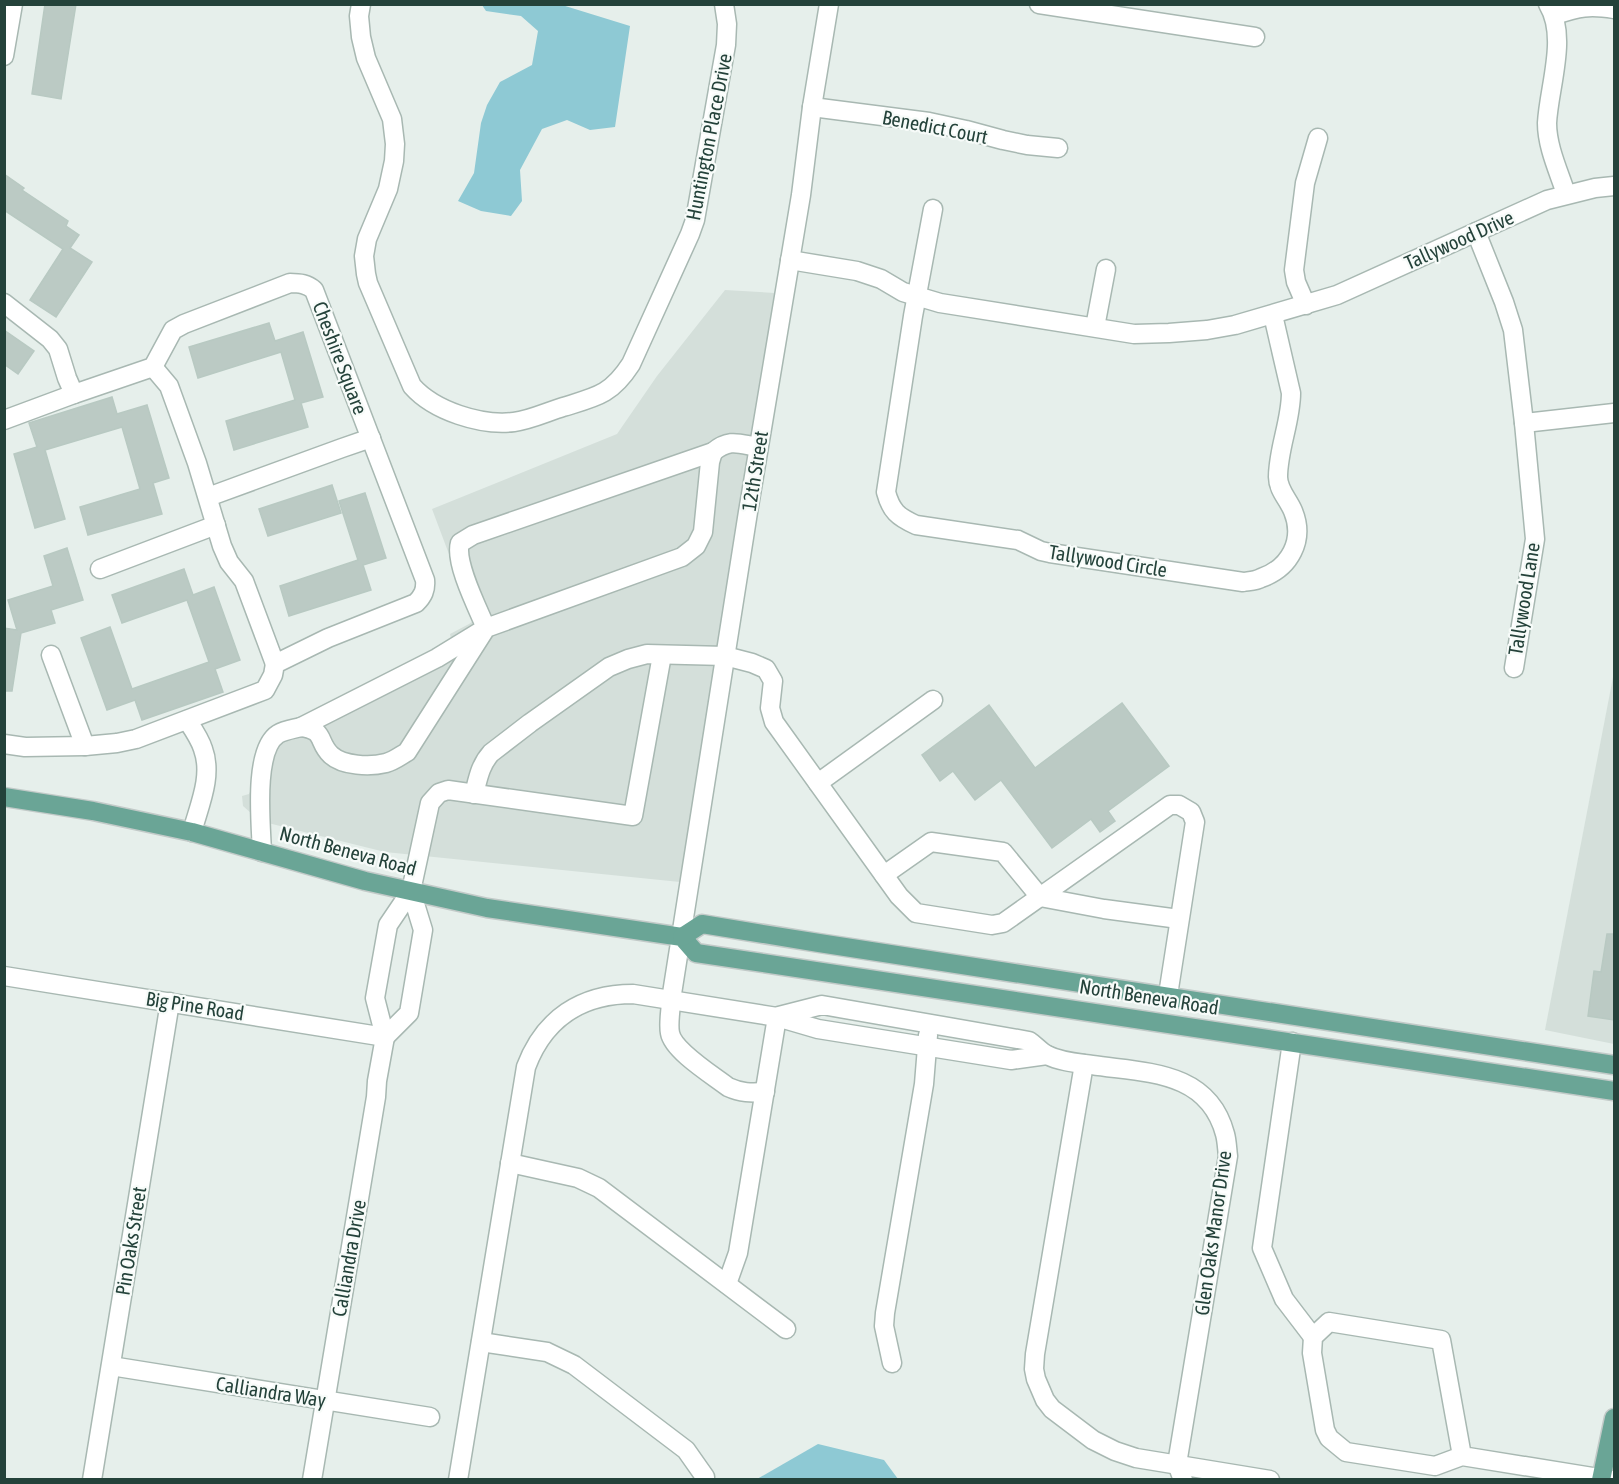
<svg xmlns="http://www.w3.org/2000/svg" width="1619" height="1484" font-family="'Asap Condensed',sans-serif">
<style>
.built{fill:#d4dfda}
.water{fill:#8ec9d4}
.building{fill:#bbcac4;stroke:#b8c9c2;stroke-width:1.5}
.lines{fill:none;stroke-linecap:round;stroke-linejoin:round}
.minor-casing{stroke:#a8b8b2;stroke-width:21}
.major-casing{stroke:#c2cac8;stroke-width:21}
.minor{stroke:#fff;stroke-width:18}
.major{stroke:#6aa596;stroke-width:18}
.labels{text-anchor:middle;stroke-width:4.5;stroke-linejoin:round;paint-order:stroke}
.street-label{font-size:20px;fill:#24423a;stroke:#f7fbf9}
</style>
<rect width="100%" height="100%" fill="#e6efeb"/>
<g class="built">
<path d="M 725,290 L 775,293 L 738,511 L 680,882 L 385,852 L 260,821 L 243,806 L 242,796 L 249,794 L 251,790 L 256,752 L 267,743 L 451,639 L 450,634 L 469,624 L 473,621 L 473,618 L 432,509 L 617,434 L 657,376 Z"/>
<path d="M 1614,672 L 1614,1044 L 1545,1030 Z"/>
</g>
<g class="water">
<path d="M 482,5 L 562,5 L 630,26 L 615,127 L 590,130 L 567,120 L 542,129 L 520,170 L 522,201 L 511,216 L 481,211 L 458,201 L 474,173 L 481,123 L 487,105 L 500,82 L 532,65 L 538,31 L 521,16 L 486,11 Z"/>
<path d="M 818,1444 L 884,1460 L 898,1479 L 757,1479 Z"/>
</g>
<g class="building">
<path d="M 45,4 L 76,4 L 61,99 L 32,94 Z"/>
<path d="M 4,174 L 24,188 L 22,190 L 68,221 L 66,226 L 79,235 L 70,248 L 92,262 L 56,317 L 30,300 L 63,249 L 4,210 Z"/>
<path d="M 269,323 L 275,341 L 303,332 L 323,397 L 301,403 L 308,427 L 234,450 L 226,421 L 295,400 L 281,352 L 198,378 L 189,347 Z"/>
<path d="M 4,330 L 34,351 L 18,374 L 4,364 Z"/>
<path d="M 112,397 L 117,414 L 147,405 L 169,478 L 153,483 L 162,514 L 88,535 L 80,507 L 140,489 L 122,427 L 45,450 L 65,519 L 35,528 L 14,454 L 37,447 L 29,423 Z"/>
<path d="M 332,485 L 341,513 L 268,536 L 259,509 Z"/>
<path d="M 365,493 L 386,558 L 363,565 L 371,590 L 289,616 L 280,586 L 358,560 L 339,501 Z"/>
<path d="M 67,548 L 83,600 L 51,610 L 55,623 L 21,633 L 12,691 L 4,691 L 4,628 L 17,630 L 8,600 L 53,586 L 44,556 Z"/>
<path d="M 184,569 L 193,595 L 214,587 L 240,660 L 215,669 L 223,692 L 142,720 L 135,700 L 107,710 L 81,638 L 110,627 L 132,689 L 209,662 L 187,600 L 122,623 L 112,595 Z"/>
<path d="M 1122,703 L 1169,766 L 1108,811 L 1115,821 L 1100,832 L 1091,819 L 1052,848 L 1001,780 L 975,800 L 953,771 L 940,781 L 922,755 L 989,705 L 1035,768 Z"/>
<path d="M 1607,934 L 1614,934 L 1614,1020 L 1588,1016 L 1594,971 L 1601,972 Z"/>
</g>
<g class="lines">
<g class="minor-casing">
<g id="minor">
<path d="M 361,4 L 359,16 L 361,37 L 366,58 L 392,119 L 395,144 L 394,161 L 388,189 L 367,239 L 364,256 L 366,274 L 368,283 L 412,386 C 434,411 481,426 514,422 C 530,420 547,412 563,407 C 596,397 611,395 631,364 L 690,234 L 695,220 L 726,45 L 727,24 L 724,4"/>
<path d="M 1039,4 L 1255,37"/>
<path d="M 1548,4 C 1568,37 1549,86 1547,123 C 1547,147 1559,172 1566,194"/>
<path d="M 1555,15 C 1579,7 1589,5 1614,9"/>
<path d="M 4,56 L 13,4"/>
<path d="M 812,107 L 929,122 L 966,130 L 1003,140 L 1027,145 L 1058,148"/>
<path d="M 933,209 L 913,316 L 886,492 C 891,511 898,517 916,525 L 1018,540 L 1041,551 L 1050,553 L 1243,582 C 1249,581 1256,581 1261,578 C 1290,568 1305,540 1293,511 C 1288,499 1278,490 1278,477 C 1278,449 1291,421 1291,393 L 1273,315"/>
<path d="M 1476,232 L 1504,302 L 1513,330 L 1524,423 L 1535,539 L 1514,668"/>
<path d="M 790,260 L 857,271 L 881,279 L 903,292 L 940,303 L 1134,334 L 1169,333 L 1207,330 L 1235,325 L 1337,295 L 1547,200 L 1595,188 L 1614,186"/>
<path d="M 4,303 L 50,339 L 58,349 L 67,378 L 74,394"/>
<path d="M 1306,305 L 1296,282 L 1294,270 L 1305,183 L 1318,138"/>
<path d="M 1095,327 L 1106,269"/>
<path d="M 153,367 L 169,386 L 197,463 L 222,546 L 229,562 L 244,581 L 275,664"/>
<path d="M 4,420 L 74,394 L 153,367 L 173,330 L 184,324 L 290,283 C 300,283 307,284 314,290 L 425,580 C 426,590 423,596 416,603 L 328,638 L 275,664 L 273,675 L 265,690 L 136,739 L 117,743 L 85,746 L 25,747 L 4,744"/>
<path d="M 1524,423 L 1614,413"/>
<path d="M 208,497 L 342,448 L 371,438"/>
<path d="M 100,569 L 216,525"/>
<path d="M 51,655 L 85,746"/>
<path d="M 187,720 C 193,729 200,739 203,749 C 213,776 199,806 192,832"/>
<path d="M 301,727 C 326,730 317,742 331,755 C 343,766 370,767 386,763 C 394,761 400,756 407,752 L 486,628 L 682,557 L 696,546 L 703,532 L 710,462 L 713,452"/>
<path d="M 818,783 L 933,700"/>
<path d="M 474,794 C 478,779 480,765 491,753 L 530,723 L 609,667 L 628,659 L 647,654 L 725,656 L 752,663 L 766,669 L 773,681 L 770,708 L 774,722 L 899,896 L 916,913 L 992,925 L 1003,923 L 1170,805 L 1179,805 L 1191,812 L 1195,822 L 1168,995"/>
<path d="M 262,852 C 261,825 253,750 278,734 C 285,730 294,729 301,727 L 437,658 L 486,628 C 478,609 454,562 460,543 L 473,535 L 713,452 C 730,438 739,444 758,447"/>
<path d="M 884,875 L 931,842 L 1003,852 L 1040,897 L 1104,909 L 1179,919"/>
<path d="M 4,976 L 385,1037"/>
<path d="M 779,1016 L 822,1005 L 1029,1041 C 1035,1045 1041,1052 1047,1055 C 1061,1062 1078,1063 1092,1065 C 1145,1073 1208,1070 1225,1134 C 1227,1141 1227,1149 1228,1156 L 1177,1464 L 1183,1480"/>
<path d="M 385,1037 L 409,1013 L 423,930 L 411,891"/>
<path d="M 1292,1042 L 1262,1248 L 1284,1299 L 1313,1337"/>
<path d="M 1084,1064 L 1035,1354 L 1034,1369 L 1036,1379 L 1045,1400 L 1052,1409 L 1093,1440 L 1115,1451 L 1136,1458 L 1270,1480"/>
<path d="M 765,1092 C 751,1093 741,1093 728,1087 C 714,1076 673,1051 670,1033 C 668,1023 671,1010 671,1000 L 748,512 L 801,195 L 812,107 L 829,4"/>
<path d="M 510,1163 L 578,1178 L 599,1188 L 786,1329"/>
<path d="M 727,1284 L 738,1253 L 777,1017"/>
<path d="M 481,1342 L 547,1352 L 574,1365 L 686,1450 L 705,1477"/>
<path d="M 892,1363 L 884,1326 L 885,1313 L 924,1084 L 928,1035"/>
<path d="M 111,1366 L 430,1417"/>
<path d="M 1462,1456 L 1441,1340 L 1329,1322 L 1313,1337 L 1312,1353 L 1325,1430 L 1329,1438 L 1346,1452 L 1435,1466 L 1462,1456 L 1611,1480"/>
<path d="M 92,1480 L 170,1002"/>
<path d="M 312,1480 L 376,1097 L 377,1081 L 385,1037 L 375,998 L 388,925 L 411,891 L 430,803 L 439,793 L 448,790 L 633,816 L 662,655"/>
<path d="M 458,1480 L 526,1067 C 544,1019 581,994 633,994 L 777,1017 L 818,1029 L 1011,1060 L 1047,1055"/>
</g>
</g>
<g class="major-casing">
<g id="major">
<path d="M 4,797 L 93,811 L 192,832 L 365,881 L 487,908 L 682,937 L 696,953 L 1614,1091"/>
<path d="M 682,937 L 702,924 L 819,943 L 1614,1065"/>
<path d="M 1601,1480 L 1614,1418"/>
</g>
</g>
<use href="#minor" class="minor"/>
<use href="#major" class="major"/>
</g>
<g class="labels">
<g class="street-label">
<text transform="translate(935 127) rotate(11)" y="7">Benedict Court</text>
<text transform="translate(709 137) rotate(-79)" y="7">Huntington Place Drive</text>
<text transform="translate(1459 240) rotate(-24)" y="7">Tallywood Drive</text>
<text transform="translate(340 358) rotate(69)" y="7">Cheshire Square</text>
<text transform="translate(755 471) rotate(-81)" y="7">12th Street</text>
<text transform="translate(1108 561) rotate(9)" y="7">Tallywood Circle</text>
<text transform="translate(1524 599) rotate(-81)" y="7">Tallywood Lane</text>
<text transform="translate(348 851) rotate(15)" y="7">North Beneva Road</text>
<text transform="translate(1149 997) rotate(9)" y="7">North Beneva Road</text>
<text transform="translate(195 1006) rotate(9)" y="7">Big Pine Road</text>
<text transform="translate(1213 1233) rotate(-82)" y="7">Glen Oaks Manor Drive</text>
<text transform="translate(131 1241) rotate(-81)" y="7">Pin Oaks Street</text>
<text transform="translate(349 1258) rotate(-80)" y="7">Calliandra Drive</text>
<text transform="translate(271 1392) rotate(9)" y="7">Calliandra Way</text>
</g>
</g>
<rect width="1619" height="1484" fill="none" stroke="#24423a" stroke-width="12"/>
</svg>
